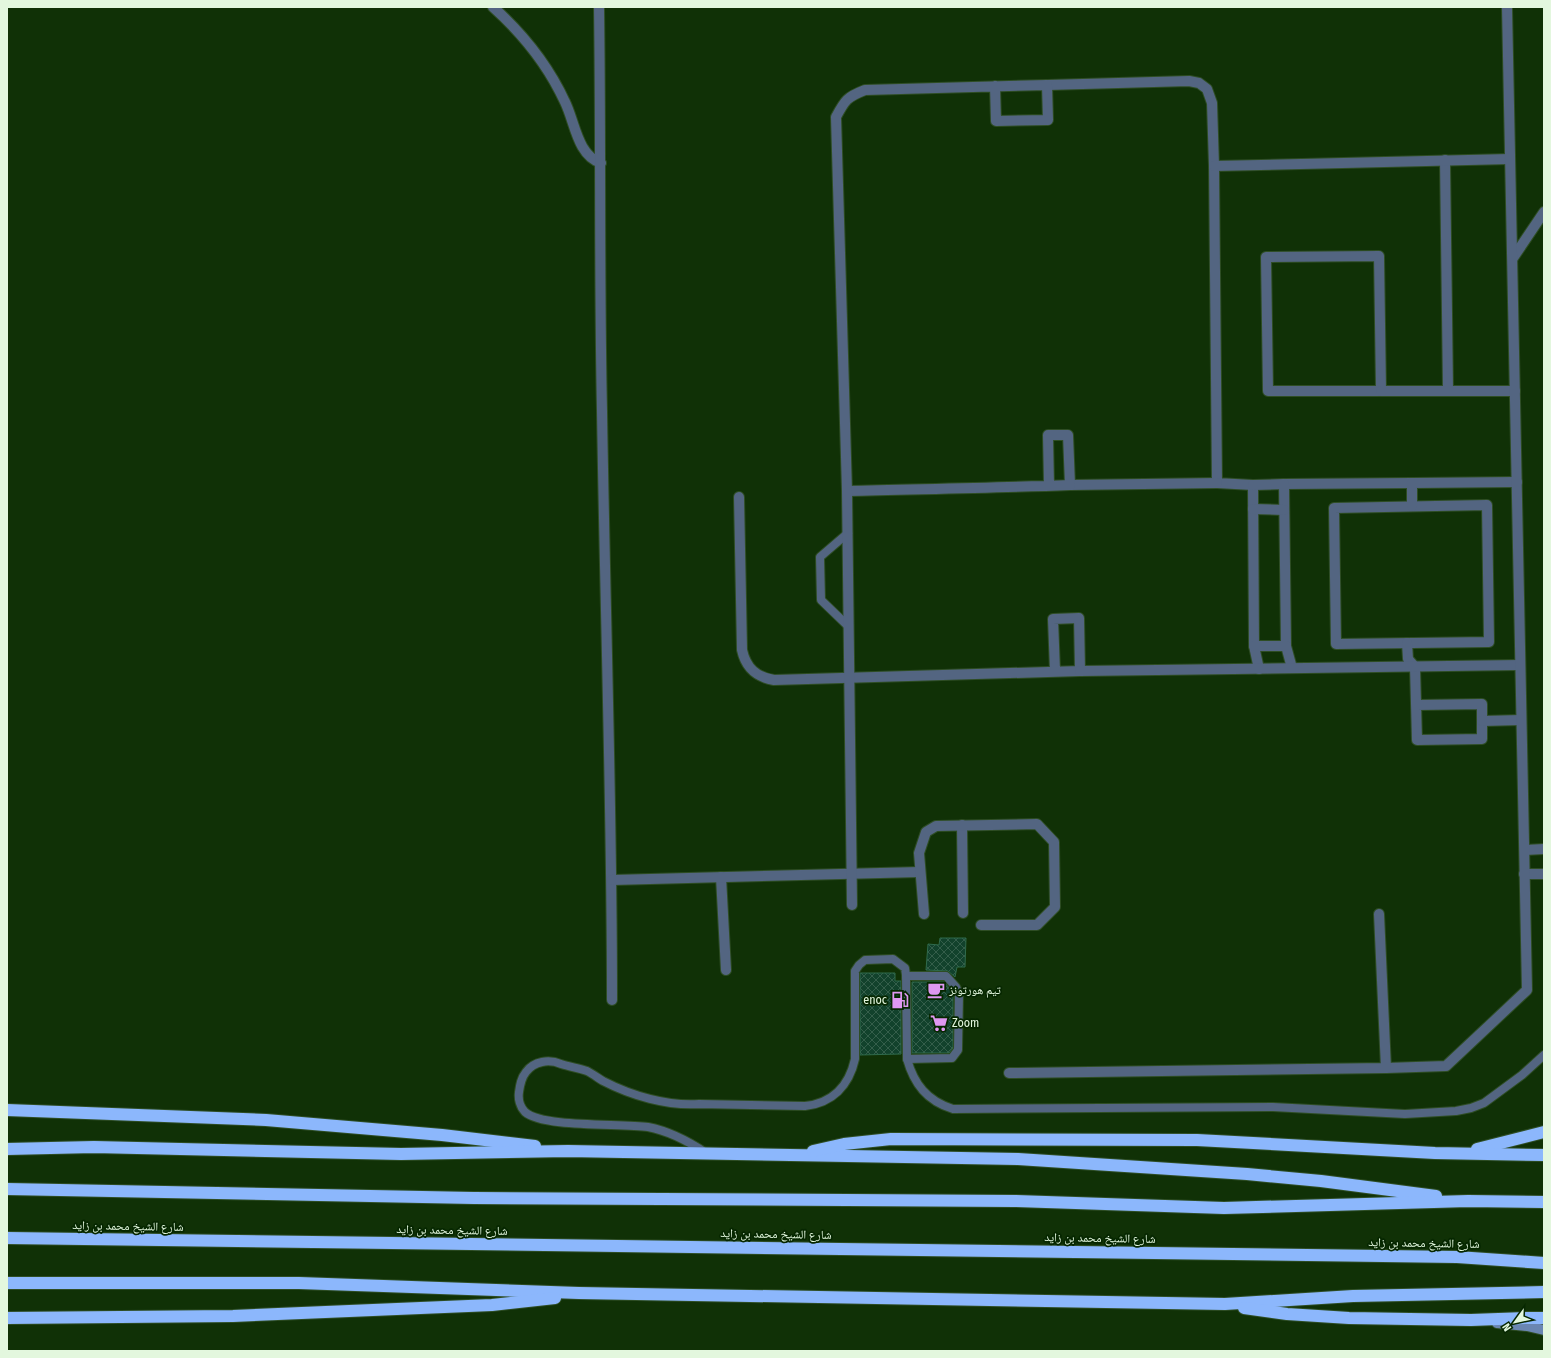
<svg xmlns="http://www.w3.org/2000/svg" width="1551" height="1358" font-family="'Fira Sans Condensed','Noto Naskh Arabic',sans-serif">
<style>
.building{fill:url(#building-cross-hatch);stroke:#2f6a4c}
.lines{fill:none;stroke-linecap:round;stroke-linejoin:round}
.service-casing{stroke:#2e4d24;stroke-width:10}
.minor-casing{stroke:#2e4d24;stroke-width:12}
.secondary-casing{stroke:#2e4d24;stroke-width:12}
.motorway-casing{stroke:#2e4d24;stroke-width:14}
.service{stroke:#536581;stroke-width:8}
.minor{stroke:#536581;stroke-width:10}
.secondary{stroke:#6a86b2;stroke-width:10}
.motorway{stroke:#8cb7fc;stroke-width:12}
.labels{text-anchor:middle;stroke-width:3.5;stroke-linejoin:round;paint-order:stroke}
.poi-label{font-size:12px;fill:#e3f7de;stroke:#062700;text-anchor:start}
.street-label{font-size:12px;fill:#e3f7de;stroke:#062700}
</style>
<defs>
<pattern id="building-cross-hatch" width="8" height="8" patternUnits="userSpaceOnUse"><rect width="8" height="8" fill="#12422c"/><path d="M0 0l8 8M0 8l8-8" fill="none" stroke="#345e4a"/></pattern>
</defs>
<rect width="100%" height="100%" fill="#103106"/>
<g class="building">
<path d="M 940,938 L 966,938 L 965,967 L 957,967 L 955,977 L 948,971 L 926,970 L 928,944 L 939,945 Z"/>
<path d="M 860,973 L 895,973 L 895,981 L 901,981 L 901,1054 L 860,1055 Z"/>
<path d="M 912,982 L 944,982 L 951,990 L 953,995 L 953,1048 L 949,1053 L 912,1053 Z"/>
</g>
<g class="lines">
<g class="service-casing">
<g id="service">
<path d="M 848,533 L 820,557 L 821,600 L 848,626"/>
<path d="M 906,976 L 946,976 L 956,987 L 959,994 L 958,1050 L 952,1058 L 907,1059"/>
<path d="M 706,1153 C 688,1141 669,1131 648,1127 C 621,1123 543,1128 525,1112 C 520,1107 518,1099 519,1092 C 520,1085 521,1078 526,1072 C 534,1061 549,1059 561,1064 C 570,1067 579,1068 587,1071 C 593,1074 598,1078 603,1081 C 632,1096 667,1106 699,1104 L 805,1106 C 832,1103 849,1086 855,1059 L 855,971 L 859,965 L 865,960 L 893,959 L 905,968 L 906,975 L 907,1059 C 914,1084 927,1101 953,1109 L 1273,1107 L 1405,1114 L 1456,1111 L 1471,1108 L 1484,1103 L 1522,1075 L 1544,1055"/>
</g>
</g>
<g class="minor-casing">
<g id="minor">
<path d="M 493,7 C 523,34 548,65 565,102 C 575,122 577,155 601,163"/>
<path d="M 599,7 C 601,142 599,276 602,411 C 605,607 612,803 612,1000"/>
<path d="M 1047,85 L 1189,81 L 1199,83 L 1207,89 L 1212,103 L 1214,166 L 1217,483 L 1253,485 L 1254,646 L 1259,669"/>
<path d="M 1445,160 L 1448,390"/>
<path d="M 1214,166 L 1510,159"/>
<path d="M 1379,256 L 1381,391 L 1268,391 L 1266,257 Z"/>
<path d="M 1513,258 L 1544,212"/>
<path d="M 1381,391 L 1515,391"/>
<path d="M 1284,484 L 1412,483"/>
<path d="M 1070,485 L 1217,483"/>
<path d="M 1253,485 L 1284,484 L 1286,646"/>
<path d="M 847,491 C 921,489 996,488 1070,485 L 1068,435 L 1048,435 L 1049,486"/>
<path d="M 739,497 L 742,650 C 746,668 756,677 774,680 L 1080,671 L 1079,618 L 1053,619 L 1055,671"/>
<path d="M 1487,505 L 1489,642 L 1336,644 L 1334,508 Z"/>
<path d="M 1412,506 L 1412,483 L 1517,482"/>
<path d="M 1253,509 L 1284,510"/>
<path d="M 1407,643 L 1408,659 L 1415,667 L 1417,740 L 1482,739 L 1482,704 L 1417,705"/>
<path d="M 1254,646 L 1286,646 L 1292,668"/>
<path d="M 1080,671 L 1520,665"/>
<path d="M 1482,721 L 1521,720"/>
<path d="M 962,825 L 963,913"/>
<path d="M 1525,850 L 1544,849"/>
<path d="M 1524,874 L 1544,874"/>
<path d="M 721,877 L 726,970"/>
<path d="M 612,880 L 920,872"/>
<path d="M 852,905 L 847,491 L 836,117 C 845,100 847,97 865,90 L 1047,85 L 1048,120 L 996,121 L 995,86"/>
<path d="M 924,914 L 919,853 L 926,832 L 936,826 L 1037,824 L 1054,842 L 1055,907 L 1037,925 L 981,925"/>
<path d="M 1386,1068 L 1446,1066 L 1527,990 L 1507,7"/>
<path d="M 1009,1073 L 1386,1068 L 1379,914"/>
</g>
</g>
<g class="secondary-casing">
<path id="secondary" d="M 1497,1323 L 1527,1326 L 1544,1330"/>
</g>
<g class="motorway-casing">
<g id="motorway">
<path d="M 7,1110 L 266,1120 L 442,1135 L 535,1146"/>
<path d="M 7,1149 L 94,1147 L 401,1154 L 568,1151 L 1018,1159 L 1247,1174 L 1321,1181 L 1436,1196"/>
<path d="M 1477,1149 L 1544,1132"/>
<path d="M 813,1151 L 844,1144 L 891,1139 L 1197,1140 L 1435,1153 L 1544,1155"/>
<path d="M 7,1189 L 474,1198 L 1016,1201 L 1224,1208 L 1468,1201 L 1544,1202"/>
<path d="M 7,1238 L 1457,1257 L 1544,1263"/>
<path d="M 7,1283 L 299,1283 L 579,1293 L 1225,1304 L 1353,1296 L 1544,1292"/>
<path d="M 1244,1308 L 1287,1314 L 1349,1318 L 1471,1320 L 1526,1318 L 1544,1318"/>
<path d="M 7,1318 L 233,1316 L 492,1305 L 555,1298"/>
</g>
</g>
<use href="#service" class="service"/>
<use href="#minor" class="minor"/>
<use href="#secondary" class="secondary"/>
<use href="#motorway" class="motorway"/>
</g>
<defs>
<g id="cafe-bare" transform="scale(1.38)"><path d="M-5.5-4.5H6V0H3Q3 3.5 0 3.5H-2.5Q-5.5 3.5-5.5 0ZM3-3.2v2h1.7v-2ZM-6 4.5H4V6H-6Z" fill="#df98f1" stroke="#062700" stroke-width="2.5" paint-order="stroke"/></g>
<g id="fuel-bare" transform="scale(1.38)"><path d="M-5.5-6h7V0h2V4h1.3V-2.5L3-4.5l.8-.8L6-3V5H2.5V1h-1V6h-7ZM-4.2-4.7v3.2H.2V-4.7Z" fill="#df98f1" stroke="#062700" stroke-width="2.5" paint-order="stroke"/></g>
<g id="supermarket-bare" transform="scale(1.38)"><path d="M-6-5.5h2.5l.6 2H6L4.5 2H-2.5L-4.4-4H-6ZM-1.5 3.2a1.3 1.3 0 1 0 .1 0ZM3 3.2a1.3 1.3 0 1 0 .1 0Z" fill="#df98f1" stroke="#062700" stroke-width="2.5" paint-order="stroke"/></g>
</defs>
<g fill-rule="evenodd">
<use href="#cafe-bare" x="936" y="990"/>
<use href="#fuel-bare" x="900" y="1000"/>
<use href="#supermarket-bare" x="939" y="1023"/>
</g>
<g class="labels">
<g class="poi-label">
<text x="949" y="994">تيم هورتونز</text>
<text x="887" y="1004" text-anchor="end">enoc</text>
<text x="952" y="1027">Zoom</text>
</g>
<g class="street-label">
<text transform="translate(128 1226) rotate(1)" y="4">شارع الشيخ محمد بن زايد</text>
<text transform="translate(452 1230) rotate(1)" y="4">شارع الشيخ محمد بن زايد</text>
<text transform="translate(776 1234) rotate(1)" y="4">شارع الشيخ محمد بن زايد</text>
<text transform="translate(1100 1238) rotate(1)" y="4">شارع الشيخ محمد بن زايد</text>
<text transform="translate(1424 1243) rotate(1)" y="4">شارع الشيخ محمد بن زايد</text>
</g>
</g>
<rect width="1551" height="1358" fill="none" stroke="#e3f7de" stroke-width="16"/>
<g transform="translate(1515 1322) rotate(237)" stroke="#062700" stroke-width="3" paint-order="stroke">
<path d="M0-3L7 15L0 10L-7 15Z" fill="#e3f7de"/>
<text y="-6" font-size="11" font-weight="bold" text-anchor="middle" fill="#e3f7de">N</text>
</g>
</svg>
